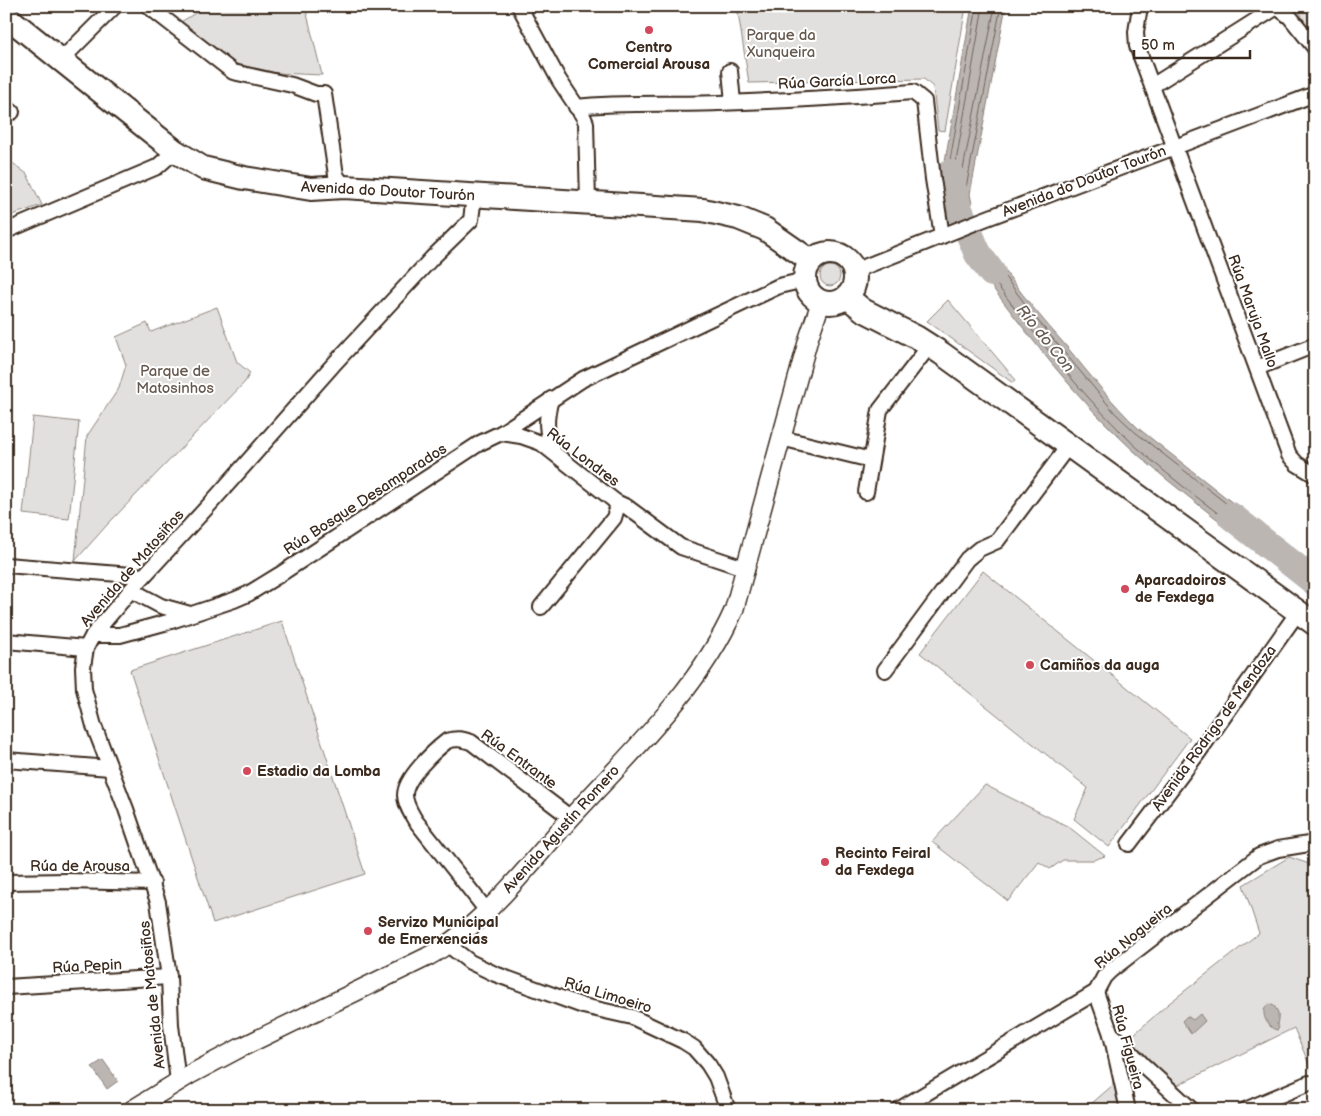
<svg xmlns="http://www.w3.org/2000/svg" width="1321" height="1116" font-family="'Balsamiq Sans',sans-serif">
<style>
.green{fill:#e2e0de;stroke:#8e857e}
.water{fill:#bcb6b3;stroke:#887e77}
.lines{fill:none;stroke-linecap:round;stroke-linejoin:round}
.shore{stroke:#6f625a;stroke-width:1}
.river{stroke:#bcb6b3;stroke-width:28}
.minor-casing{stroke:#3b2a1e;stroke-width:18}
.tertiary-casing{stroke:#3b2a1e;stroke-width:21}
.primary-casing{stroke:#3b2a1e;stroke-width:26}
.minor{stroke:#fff;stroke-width:14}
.tertiary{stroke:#fff;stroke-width:18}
.primary{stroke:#fff;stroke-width:22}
.poi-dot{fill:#d1495b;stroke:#fff;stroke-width:2}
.labels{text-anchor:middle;stroke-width:4;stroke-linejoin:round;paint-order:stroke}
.park-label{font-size:15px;fill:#65584e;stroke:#fff}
.poi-label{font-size:15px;font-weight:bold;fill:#3b2a1e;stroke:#fff;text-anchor:start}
.street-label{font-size:15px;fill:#3b2a1e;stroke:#fff}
.water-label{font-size:16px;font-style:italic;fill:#685b52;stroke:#fff}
</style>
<rect width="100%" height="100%" fill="#fff"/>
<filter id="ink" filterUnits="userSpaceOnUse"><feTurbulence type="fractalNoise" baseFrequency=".02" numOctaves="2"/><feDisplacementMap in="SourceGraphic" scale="10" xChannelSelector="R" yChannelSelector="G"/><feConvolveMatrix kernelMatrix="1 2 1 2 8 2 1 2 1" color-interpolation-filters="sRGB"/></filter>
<g filter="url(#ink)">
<g class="green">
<path d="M 207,6 L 305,6 L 322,75 L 276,73 L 236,64 L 179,23 Z"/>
<path d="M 737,6 L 966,6 L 945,131 L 938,130 L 933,87 L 924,79 L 749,83 Z"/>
<path d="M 1296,6 L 1315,6 L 1315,40 Z"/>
<path d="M 6,158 L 27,174 L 42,205 L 6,217 Z"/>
<circle cx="830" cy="276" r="10"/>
<path d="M 948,300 L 1015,379 L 1013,383 L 927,321 Z"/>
<path d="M 217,307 L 237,362 L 250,373 L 245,382 L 107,525 L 75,561 L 87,436 L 119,388 L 126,365 L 116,337 L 147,323 L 151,332 Z"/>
<path d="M 33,417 L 79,422 L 69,519 L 23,514 Z"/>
<path d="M 983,571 L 1190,738 L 1109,847 L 1074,819 L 1088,788 L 920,653 Z"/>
<path d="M 282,621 L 365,874 L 213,923 L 130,670 Z"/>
<path d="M 985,785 L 1069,827 L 1105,856 L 1093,860 L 1063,860 L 1050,869 L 1039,862 L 1008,901 L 932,842 Z"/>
<path d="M 1289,857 L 1315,866 L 1315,1079 L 1294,1028 L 1178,1085 L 1150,1063 L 1129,1074 L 1136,1110 L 1095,1110 L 1091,1104 L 1113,1085 L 1114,1049 L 1123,1044 L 1168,1004 L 1259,933 L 1243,885 Z"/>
</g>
<g class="water">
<path d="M 972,6 L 1006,6 L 970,194 L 972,204 L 947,215 L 942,193 L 942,178 Z"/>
<path d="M 984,237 C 1006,277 1037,313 1067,347 C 1090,375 1112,403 1138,428 L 1267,530 L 1254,548 C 1208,511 1158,476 1116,434 C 1057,377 1010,310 961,246 Z"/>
<path d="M 1281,540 L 1315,566 L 1315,592 L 1267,556 Z"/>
<path d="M 1269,1004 L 1274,1006 C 1279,1012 1279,1017 1277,1024 L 1279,1028 L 1277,1030 C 1267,1028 1258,1010 1269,1004 Z"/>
<path d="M 1200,1014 L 1205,1021 L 1191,1034 L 1182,1021 L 1187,1016 L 1193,1020 Z"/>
<path d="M 103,1060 L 118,1081 L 107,1089 L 92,1067 Z"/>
</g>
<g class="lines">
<g class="shore">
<path d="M 977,6 L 947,178 C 947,188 946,200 952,207 L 966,200 L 965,193 L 1001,6"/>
<path d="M 983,6 L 953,179 L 953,192 L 956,196 L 958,195 L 995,6"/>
<path d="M 980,244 L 983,245 L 988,254 L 1034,316 L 1115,413 L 1135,432 L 1259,529 L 1259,532 L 1254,539 L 1251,539 C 1207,504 1158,470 1119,430 C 1064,375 1018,312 971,251 L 971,247 Z"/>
<path d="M 1315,569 L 1310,568 L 1283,548 L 1280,549 L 1276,554 L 1277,557 L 1315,586"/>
</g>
<g class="river">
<path d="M 950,173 L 955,200 L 978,254 L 992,273"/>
<path d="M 1231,516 L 1315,582"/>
</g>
<g class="minor-casing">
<g id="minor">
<path d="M 148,6 L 233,72 L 292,85 L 316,94 L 324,94 L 336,175 L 344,187"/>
<path d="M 519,6 L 559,80 L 583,116 L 586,123 L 588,202"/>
<path d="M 1140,6 L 1136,32 L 1137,46 L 1289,455 L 1297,464 L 1315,475"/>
<path d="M 61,60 L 115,6"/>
<path d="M 730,71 L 733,102"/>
<path d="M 1152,86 L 1277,7 L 1290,17 L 1315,48"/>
<path d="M 576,107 C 623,102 671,105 718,103 C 783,101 848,97 913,92 L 924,101 L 933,179 L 942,236"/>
<path d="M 6,108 L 12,112"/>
<path d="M 6,231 L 157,167 L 175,151"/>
<path d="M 854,271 L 982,220 L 1315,94"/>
<path d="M 1257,368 L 1315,345"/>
<path d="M 551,399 C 545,420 546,431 553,451"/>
<path d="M 501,433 L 521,436 L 541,443 L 616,502 L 627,507 L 681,547 L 747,569"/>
<path d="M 781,438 L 871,460"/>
<path d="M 866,492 L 880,410 L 930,345"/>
<path d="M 6,565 L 144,576"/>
<path d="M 131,590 L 161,606 L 190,614"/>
<path d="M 541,607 L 614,518 L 617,508 L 616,502"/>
<path d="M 93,635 L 120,635 L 168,622 L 234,600 L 248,594 L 279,575 L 480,443 L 501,433 L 583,379 L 779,286 L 805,280"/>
<path d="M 6,641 L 86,648"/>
<path d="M 885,670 L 967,559 L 979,549 L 997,541 L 1069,445"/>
<path d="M 6,760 L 110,768"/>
<path d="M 1129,844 L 1198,753 L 1298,612"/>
<path d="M 6,882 L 67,881 L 153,883"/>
<path d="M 487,911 L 415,820 C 411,813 405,804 405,795 C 405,778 434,751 447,741 C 456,738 462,739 471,742 L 571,818"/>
<path d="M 448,945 L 470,962 L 495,974 L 583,1006 L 632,1017 L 683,1041 L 694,1048 L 708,1064 L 716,1077 L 728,1110"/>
<path d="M 6,987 L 169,977"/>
<path d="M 1096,992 L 1111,1034 L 1128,1110"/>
<path d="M 1111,1034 L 1123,1044 L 1144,1066 L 1192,1110"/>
<path d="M 178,1082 L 171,1025 L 169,977 L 158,902 L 126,809 L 94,726 L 84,689 L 83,667 L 86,648 L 93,635 L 131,590 L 211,503 L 333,365 L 432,258 L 471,220 L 474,196"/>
<path d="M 898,1110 L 1096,992 L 1104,977 L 1110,971 L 1259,856 L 1278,849 L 1315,843"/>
<path d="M 1245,1110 L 1309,1083"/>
</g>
</g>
<g class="tertiary-casing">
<path id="tertiary" d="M 132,1110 L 189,1075 L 240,1048 L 427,957 C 481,928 527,867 568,821 C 626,757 699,690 734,610 L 809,337 L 821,302"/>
</g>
<g class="primary-casing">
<g id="primary">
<path d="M 6,16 L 175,151 L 203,168 L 244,178 L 311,189 L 344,187 L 703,210 L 738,218 L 765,229 L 811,261"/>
<circle cx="830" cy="278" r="25"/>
<path d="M 847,297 L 863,310 L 916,337 L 941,353 L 1315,624"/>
</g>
</g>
<use href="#minor" class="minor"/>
<use href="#tertiary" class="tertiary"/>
<use href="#primary" class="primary"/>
</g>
</g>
<g class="poi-dot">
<circle cx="649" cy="30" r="5"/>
<circle cx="1125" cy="589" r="5"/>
<circle cx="1030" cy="665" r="5"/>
<circle cx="247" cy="771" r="5"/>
<circle cx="825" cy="862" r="5"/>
<circle cx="368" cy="931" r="5"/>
</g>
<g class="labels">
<g class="park-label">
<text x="781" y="40">Parque da<tspan x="781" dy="17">Xunqueira</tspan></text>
<text x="175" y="376">Parque de<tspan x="175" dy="17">Matosinhos</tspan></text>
</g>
<g class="poi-label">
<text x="649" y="52" text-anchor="middle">Centro<tspan x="649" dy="17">Comercial Arousa</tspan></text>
<text x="1135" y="585">Aparcadoiros<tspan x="1135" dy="17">de Fexdega</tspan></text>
<text x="1040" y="670">Camiños da auga</text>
<text x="257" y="776">Estadio da Lomba</text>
<text x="835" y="858">Recinto Feiral<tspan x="835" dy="17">da Fexdega</tspan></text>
<text x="378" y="927">Servizo Municipal<tspan x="378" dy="17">de Emerxencias</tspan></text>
</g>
<g class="street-label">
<text transform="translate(837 81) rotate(-3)" y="5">Rúa García Lorca</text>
<text transform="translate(1084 181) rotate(-21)" y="5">Avenida do Doutor Tourón</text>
<text transform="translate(388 191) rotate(3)" y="5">Avenida do Doutor Tourón</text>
<text transform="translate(1253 311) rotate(70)" y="5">Rúa Maruja Mallo</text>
<text transform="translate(583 457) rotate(37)" y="5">Rúa Londres</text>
<text transform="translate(365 499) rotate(-33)" y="5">Rúa Bosque Desamparados</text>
<text transform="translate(132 568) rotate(-49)" y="5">Avenida de Matosiños</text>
<text transform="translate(1214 728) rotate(-54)" y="5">Avenida Rodrigo de Mendoza</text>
<text transform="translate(519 759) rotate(36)" y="5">Rúa Entrante</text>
<text transform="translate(561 829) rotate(-48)" y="5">Avenida Agustín Romero</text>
<text x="80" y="871">Rúa de Arousa</text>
<text transform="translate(1133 936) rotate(-39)" y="5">Rúa Nogueira</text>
<text transform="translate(87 966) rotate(-3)" y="5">Rúa Pepin</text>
<text transform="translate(152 995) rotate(-96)" y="5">Avenida de Matosiños</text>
<text transform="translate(608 995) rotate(17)" y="5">Rúa Limoeiro</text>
<text transform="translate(1128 1047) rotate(75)" y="5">Rúa Figueira</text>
</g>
<g class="water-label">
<text transform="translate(1046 338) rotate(51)" y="6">Río do Con</text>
</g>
</g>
<rect width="1321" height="1116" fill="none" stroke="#fff" stroke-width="25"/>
<rect x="12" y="12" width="1296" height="1091" fill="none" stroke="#3b2a1e" stroke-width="2" filter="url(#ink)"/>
<path d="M1134 50v8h116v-8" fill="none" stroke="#3b2a1e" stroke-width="2.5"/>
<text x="1141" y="50" font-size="15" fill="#3b2a1e" stroke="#ffffff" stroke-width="4" paint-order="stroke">50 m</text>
</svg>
